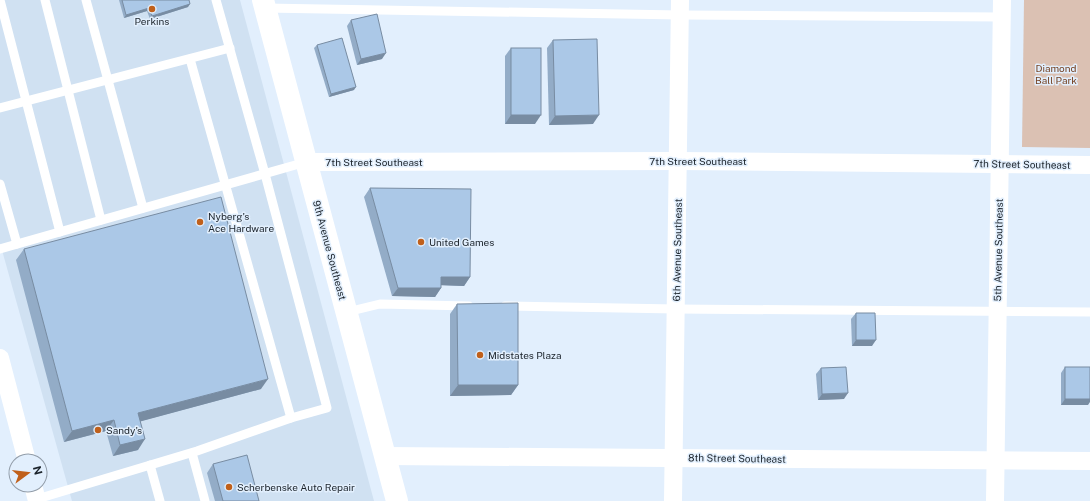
<svg xmlns="http://www.w3.org/2000/svg" width="1090" height="501" font-family="'Public Sans',sans-serif">
<style>
.built{fill:#d0e1f2}
.green{fill:#dbc1b3}
.lines{fill:none;stroke-linecap:round;stroke-linejoin:round}
.service{stroke:#fff;stroke-width:9}
.minor{stroke:#fff;stroke-width:18}
.primary{stroke:#fff;stroke-width:22}
.wall{fill:#93acc7}
.shaded-wall{fill:#788ca2}
.building{fill:#abc8e7;stroke:#788ca2}
.poi-dot{fill:#c0601b;stroke:#e2effd;stroke-width:1.5}
.labels{text-anchor:middle;stroke-width:3;stroke-linejoin:round;paint-order:stroke}
.poi-label{font-size:10px;fill:#1b232b;stroke:#e2effd;text-anchor:start}
.park-label{font-size:10px;fill:#754223;stroke:#e2effd}
.street-label{font-size:10px;fill:#1b232b;stroke:#e2effd}
</style>
<rect width="100%" height="100%" fill="#e2effd"/>
<path class="built" d="M 0,0 L 240,0 L 374,501 L 72,501 L 0,243 Z"/>
<path class="green" d="M 1024,0 L 1090,0 L 1090,148 L 1022,147 Z"/>
<g class="lines">
<g class="service">
<path d="M 0,0 L 60,232"/>
<path d="M 45,0 L 101,220"/>
<path d="M 86,0 L 143,208"/>
<path d="M 265,8 L 680,15 L 1002,17"/>
<path d="M 190,59 L 291,418 L 327,408 L 265,174 L 216,0"/>
<path d="M 0,108 L 230,48"/>
<path d="M 0,184 L 17,244"/>
<path d="M 0,249 L 306,162"/>
<path d="M 505,306 L 676,309 L 1090,312"/>
<path d="M 347,312 L 380,304 L 469,306"/>
<path d="M 192,453 L 205,501"/>
<path d="M 150,465 L 160,501"/>
<path d="M 37,499 L 197,451 L 291,418"/>
</g>
<g class="minor">
<path d="M 306,162 L 678,161 L 1090,165"/>
<path d="M 0,358 L 27,461"/>
<path d="M 385,456 L 1090,461"/>
<path d="M 33,485 L 37,501"/>
<path d="M 673,501 L 680,0"/>
<path d="M 995,501 L 1002,0"/>
</g>
<path class="primary" d="M 263,0 L 397,501"/>
</g>
<g class="wall">
<path d="M 119,0 L 189,0 L 188,7 L 150,19 L 147,11 L 124,18 Z"/>
<path d="M 351,20 L 382,59 L 357,65 L 347,26 Z"/>
<path d="M 553,40 L 593,124 L 549,125 L 547,48 Z"/>
<path d="M 317,45 L 354,90 L 329,97 L 314,48 Z"/>
<path d="M 511,48 L 535,124 L 505,124 L 505,56 Z"/>
<path d="M 370,188 L 470,277 L 464,286 L 441,285 L 441,288 L 435,297 L 392,296 L 364,197 Z"/>
<path d="M 24,249 L 261,389 L 141,421 L 138,450 L 113,456 L 106,431 L 64,442 L 16,260 Z"/>
<path d="M 457,304 L 518,385 L 511,395 L 450,396 L 450,314 Z"/>
<path d="M 856,313 L 872,346 L 852,346 L 851,319 Z"/>
<path d="M 1065,367 L 1088,405 L 1061,405 L 1061,373 Z"/>
<path d="M 821,368 L 844,399 L 818,400 L 816,374 Z"/>
<path d="M 213,464 L 259,501 L 215,501 L 207,473 Z"/>
</g>
<g class="shaded-wall">
<path d="M 190,4 L 188,7 L 150,19 L 152,16 Z"/>
<path d="M 149,8 L 147,11 L 124,18 L 126,15 Z"/>
<path d="M 386,53 L 382,59 L 357,65 L 361,59 Z"/>
<path d="M 356,87 L 354,90 L 329,97 L 331,94 Z"/>
<path d="M 511,115 L 541,115 L 535,124 L 505,124 Z"/>
<path d="M 599,115 L 593,124 L 549,125 L 555,116 Z"/>
<path d="M 441,277 L 470,277 L 464,286 L 435,285 Z"/>
<path d="M 398,288 L 441,288 L 435,297 L 392,296 Z"/>
<path d="M 856,340 L 876,340 L 872,346 L 852,346 Z"/>
<path d="M 268,379 L 261,389 L 131,424 L 138,413 Z"/>
<path d="M 458,385 L 518,385 L 511,395 L 450,396 Z"/>
<path d="M 848,393 L 844,399 L 818,400 L 822,394 Z"/>
<path d="M 1065,399 L 1090,399 L 1090,402 L 1088,405 L 1061,405 Z"/>
<path d="M 114,420 L 106,431 L 64,442 L 72,431 Z"/>
<path d="M 145,439 L 138,450 L 113,456 L 120,445 Z"/>
</g>
<g class="building">
<path d="M 122,0 L 189,0 L 190,4 L 152,16 L 149,8 L 126,15 Z"/>
<path d="M 377,14 L 386,53 L 361,59 L 351,20 Z"/>
<path d="M 342,38 L 356,87 L 331,94 L 317,45 Z"/>
<path d="M 597,39 L 599,115 L 555,116 L 553,40 Z"/>
<rect x="511" y="48" width="30" height="67"/>
<path d="M 370,188 L 471,189 L 470,277 L 441,277 L 441,288 L 398,288 Z"/>
<path d="M 221,197 L 268,379 L 138,413 L 145,439 L 120,445 L 114,420 L 72,431 L 24,249 Z"/>
<path d="M 518,303 L 518,385 L 458,385 L 457,304 Z"/>
<path d="M 856,313 L 875,313 L 876,340 L 856,340 Z"/>
<path d="M 846,367 L 848,393 L 822,394 L 821,368 Z"/>
<rect x="1065" y="367" width="25" height="32"/>
<path d="M 247,455 L 259,501 L 223,501 L 213,464 Z"/>
</g>
<g class="poi-dot">
<circle cx="152" cy="9" r="4"/>
<circle cx="200" cy="222" r="4"/>
<circle cx="421" cy="242" r="4"/>
<circle cx="480" cy="355" r="4"/>
<circle cx="98" cy="430" r="4"/>
<circle cx="229" cy="487" r="4"/>
</g>
<g class="labels">
<g class="poi-label">
<text x="152" y="25" text-anchor="middle">Perkins</text>
<text x="208" y="220">Nyberg's<tspan x="208" dy="12">Ace Hardware</tspan></text>
<text x="429" y="246">United Games</text>
<text x="488" y="359">Midstates Plaza</text>
<text x="106" y="434">Sandy's</text>
<text x="237" y="491">Scherbenske Auto Repair</text>
</g>
<g class="park-label">
<text x="1056" y="72">Diamond<tspan x="1056" dy="12">Ball Park</tspan></text>
</g>
<g class="street-label">
<text x="698" y="165">7th Street Southeast</text>
<text x="374" y="166">7th Street Southeast</text>
<text transform="translate(1022 164) rotate(1)" y="4">7th Street Southeast</text>
<text transform="translate(330 250) rotate(75)" y="4">9th Avenue Southeast</text>
<text transform="translate(677 250) rotate(-89)" y="4">6th Avenue Southeast</text>
<text transform="translate(998 250) rotate(-89)" y="4">5th Avenue Southeast</text>
<text transform="translate(737 458) rotate(1)" y="4">8th Street Southeast</text>
</g>
</g>
<g transform="translate(28 473) rotate(75)"><circle r="19" fill="#e2effd" stroke="#929da9"/>
<path d="M0-3L7 15L0 10L-7 15Z" fill="#c0601b"/>
<text y="-6" font-size="11" font-weight="bold" text-anchor="middle" fill="#1b232b">N</text>
</g>
</svg>
